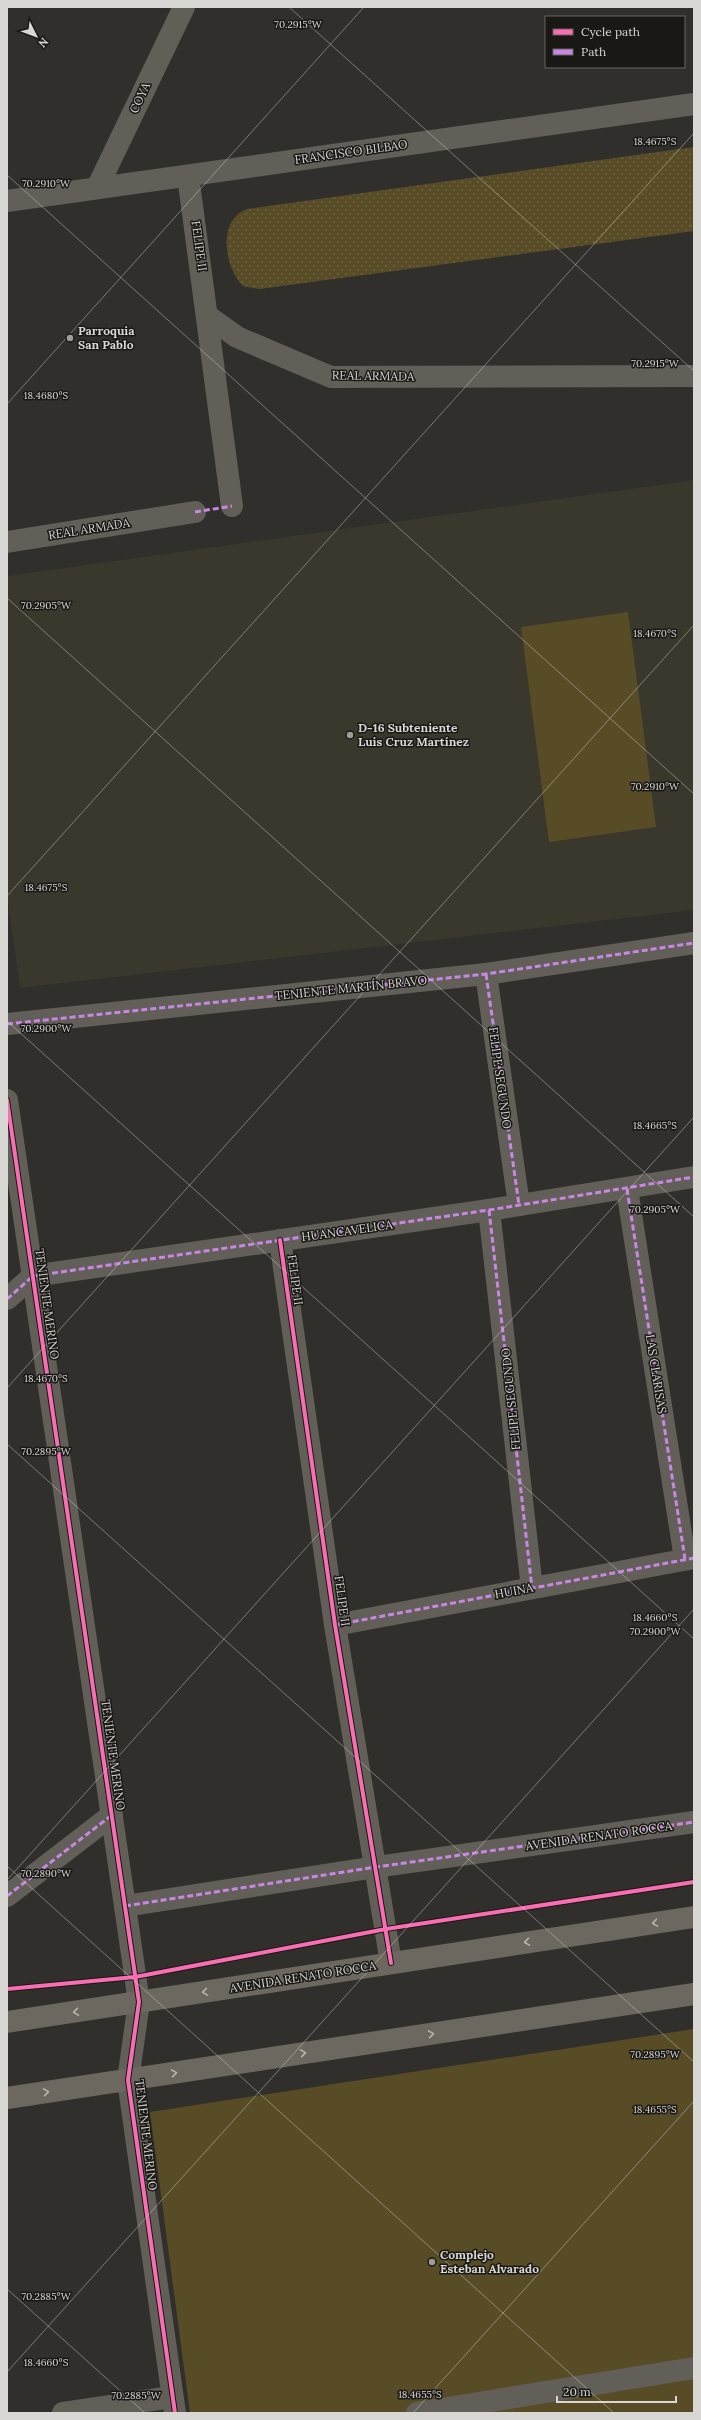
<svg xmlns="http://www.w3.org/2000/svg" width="701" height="2420" font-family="Lora,serif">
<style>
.built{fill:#3a372c}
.grass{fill:url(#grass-dots)}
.green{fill:#584c27}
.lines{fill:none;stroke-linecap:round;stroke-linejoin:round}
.minor{stroke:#625f59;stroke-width:22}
.major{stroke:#6c685f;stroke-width:22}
.quiet{stroke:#c787e3;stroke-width:3;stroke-dasharray:6 3;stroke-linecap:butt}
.cycleway-casing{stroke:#191815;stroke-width:6}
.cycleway{stroke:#f96db3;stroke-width:4}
.oneway{stroke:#b8b6b0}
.ticks{fill:none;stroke:#d8d7d3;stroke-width:1;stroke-opacity:0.45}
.poi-dot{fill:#9d9c99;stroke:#191815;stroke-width:1.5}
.labels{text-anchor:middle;stroke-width:3;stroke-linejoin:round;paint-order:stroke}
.street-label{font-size:12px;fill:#d8d7d3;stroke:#191815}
.poi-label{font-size:12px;font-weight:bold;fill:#d8d7d3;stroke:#191815;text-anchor:start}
.ticks-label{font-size:10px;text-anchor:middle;fill:#d8d7d3;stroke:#191815;stroke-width:3;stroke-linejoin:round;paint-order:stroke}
</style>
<defs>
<pattern id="grass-dots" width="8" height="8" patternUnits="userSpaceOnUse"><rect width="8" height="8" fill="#584c27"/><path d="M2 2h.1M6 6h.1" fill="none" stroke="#6f6545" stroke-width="1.8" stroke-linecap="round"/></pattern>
</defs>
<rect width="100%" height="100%" fill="#302f2c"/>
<path class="built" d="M 694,480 L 694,910 L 20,988 L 7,894 L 7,576 Z"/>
<path class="grass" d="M 694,147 L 694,231 L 259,289 L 243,286 C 225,268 216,221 247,209 Z"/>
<g class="green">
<path d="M 628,612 L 656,827 L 549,842 L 521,627 Z"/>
<path d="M 694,2029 L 694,2413 L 190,2413 L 150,2112 Z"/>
</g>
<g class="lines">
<g class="minor">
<path d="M 188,176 L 232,506"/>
<path d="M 97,188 L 184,7"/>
<path d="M 7,201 L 694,104"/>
<path d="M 209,317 L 237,337 L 331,377 L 694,376"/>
<path d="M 7,542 L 195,512"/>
<path d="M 486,974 L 519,1205"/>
<path d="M 7,1024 L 486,974 L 694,943"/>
<path d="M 7,1100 L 139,2002 L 128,2080 L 175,2413"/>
<path d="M 627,1189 L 685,1559"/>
<path d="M 489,1210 L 532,1588"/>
<path d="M 280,1240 L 335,1625 L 391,1963"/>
<path d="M 7,1299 L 33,1276 L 489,1210 L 694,1177"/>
<path d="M 335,1625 L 694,1558"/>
<path d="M 7,1896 L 112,1815"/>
<path d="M 125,1906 L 376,1867 L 694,1822"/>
<path d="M 63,2413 L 172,2397"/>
<path d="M 417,2413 L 694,2368"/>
</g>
<g class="major">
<path d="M 7,2022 L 694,1917"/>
<path d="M 7,2098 L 694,1994"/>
</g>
<g class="quiet">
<path d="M 195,512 L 232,506"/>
<path d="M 486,974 L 519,1205"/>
<path d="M 7,1024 L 486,974 L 694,943"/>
<path d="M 627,1189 L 685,1559"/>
<path d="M 489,1210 L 532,1588"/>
<path d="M 7,1299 L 33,1276 L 489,1210 L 694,1177"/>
<path d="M 335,1625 L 694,1558"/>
<path d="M 7,1896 L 112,1815"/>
<path d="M 125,1906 L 376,1867 L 694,1822"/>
</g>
<g class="cycleway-casing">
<g id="cycleway">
<path d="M 7,1100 L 139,2002 L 128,2080 L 175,2413"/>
<path d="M 280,1240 L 335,1625 L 391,1963"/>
<path d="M 7,1989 L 135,1977 L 386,1929 L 694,1882"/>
</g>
</g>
<use href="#cycleway" class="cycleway"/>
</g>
<defs><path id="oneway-chevron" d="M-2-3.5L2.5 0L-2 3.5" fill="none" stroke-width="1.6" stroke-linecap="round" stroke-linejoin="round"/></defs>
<g class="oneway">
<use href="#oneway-chevron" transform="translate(655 1923) rotate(171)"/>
<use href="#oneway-chevron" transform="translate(527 1942) rotate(171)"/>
<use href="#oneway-chevron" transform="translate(205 1992) rotate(171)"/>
<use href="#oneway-chevron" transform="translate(76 2012) rotate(171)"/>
<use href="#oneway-chevron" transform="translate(431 2034) rotate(-9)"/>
<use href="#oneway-chevron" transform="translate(303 2053) rotate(-9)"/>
<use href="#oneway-chevron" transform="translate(174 2073) rotate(-9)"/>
<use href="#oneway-chevron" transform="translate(46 2092) rotate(-9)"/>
</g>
<path class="ticks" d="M 289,7 L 694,371M 7,175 L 694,794M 7,404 L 364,7M 7,598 L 694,1217M 7,896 L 694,133M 7,1021 L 694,1639M 7,1388 L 694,625M 7,1444 L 694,2062M 7,1866 L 614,2413M 7,1880 L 694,1117M 7,2289 L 145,2413M 7,2372 L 694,1609M 413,2413 L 694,2101"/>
<g class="poi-dot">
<circle cx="70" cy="338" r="4"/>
<circle cx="350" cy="735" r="4"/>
<circle cx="432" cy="2262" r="4"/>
</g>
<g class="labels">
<g class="street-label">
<text transform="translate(140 98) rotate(-65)" y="4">COYA</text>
<text transform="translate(351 152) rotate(-8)" y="4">FRANCISCO BILBAO</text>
<text transform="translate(199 246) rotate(82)" y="4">FELIPE II</text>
<text transform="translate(373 376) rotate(1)" y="4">REAL ARMADA</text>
<text transform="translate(89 529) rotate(-9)" y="4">REAL ARMADA</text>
<text transform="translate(351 988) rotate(-6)" y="4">TENIENTE MARTÍN BRAVO</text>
<text transform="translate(500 1078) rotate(82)" y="4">FELIPE SEGUNDO</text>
<text transform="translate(347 1231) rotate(-8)" y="4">HUANCAVELICA</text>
<text transform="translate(295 1280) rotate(82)" y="4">FELIPE II</text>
<text transform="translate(47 1304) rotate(82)" y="4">TENIENTE MERINO</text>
<text transform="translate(656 1374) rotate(81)" y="4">LAS CLARISAS</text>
<text transform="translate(511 1399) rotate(-96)" y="4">FELIPE SEGUNDO</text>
<text transform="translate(514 1591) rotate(-11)" y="4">HUINA</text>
<text transform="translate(342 1601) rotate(82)" y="4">FELIPE II</text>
<text transform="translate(113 1755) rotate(82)" y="4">TENIENTE MERINO</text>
<text transform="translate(599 1836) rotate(-8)" y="4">AVENIDA RENATO ROCCA</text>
<text transform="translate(303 1977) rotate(-9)" y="4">AVENIDA RENATO ROCCA</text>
<text transform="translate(146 2135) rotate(83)" y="4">TENIENTE MERINO</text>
</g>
<g class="poi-label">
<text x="78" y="335">Parroquia<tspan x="78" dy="14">San Pablo</tspan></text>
<text x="358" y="732">D-16 Subteniente<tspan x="358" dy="14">Luis Cruz Martínez</tspan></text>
<text x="440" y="2259">Complejo<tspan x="440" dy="14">Esteban Alvarado</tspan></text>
</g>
</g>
<g class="ticks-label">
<text x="298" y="28">70.2915°W</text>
<text x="655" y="145">18.4675°S</text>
<text x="46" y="187">70.2910°W</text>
<text x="655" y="367">70.2915°W</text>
<text x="46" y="399">18.4680°S</text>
<text x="46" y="609">70.2905°W</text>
<text x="655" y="637">18.4670°S</text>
<text x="655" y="790">70.2910°W</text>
<text x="46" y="891">18.4675°S</text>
<text x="46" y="1032">70.2900°W</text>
<text x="655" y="1129">18.4665°S</text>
<text x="655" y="1213">70.2905°W</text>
<text x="46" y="1382">18.4670°S</text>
<text x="46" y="1455">70.2895°W</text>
<text x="655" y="1621">18.4660°S</text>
<text x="655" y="1635">70.2900°W</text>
<text x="46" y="1877">70.2890°W</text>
<text x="655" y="2058">70.2895°W</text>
<text x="655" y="2113">18.4655°S</text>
<text x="46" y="2300">70.2885°W</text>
<text x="46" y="2366">18.4660°S</text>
<text x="420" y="2398">18.4655°S</text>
<text x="136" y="2399">70.2885°W</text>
</g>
<rect width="701" height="2420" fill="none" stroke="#d8d7d3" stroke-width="16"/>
<rect x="545" y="16" width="140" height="52" fill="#191815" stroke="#656461"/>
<rect x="553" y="29" width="20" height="6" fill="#f96db3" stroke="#656461"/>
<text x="581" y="36" font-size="12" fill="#d8d7d3">Cycle path</text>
<rect x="553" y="49" width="20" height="6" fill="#c787e3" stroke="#656461"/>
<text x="581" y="56" font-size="12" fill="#d8d7d3">Path</text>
<g transform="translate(36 36) rotate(132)" stroke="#191815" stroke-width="3" paint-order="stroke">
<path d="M0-3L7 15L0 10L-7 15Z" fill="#d8d7d3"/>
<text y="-6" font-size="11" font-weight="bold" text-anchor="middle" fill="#d8d7d3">N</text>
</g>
<path d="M557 2396v6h119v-6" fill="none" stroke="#d8d7d3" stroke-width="2"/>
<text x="563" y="2396" font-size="12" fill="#d8d7d3" stroke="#191815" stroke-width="3" paint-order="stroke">20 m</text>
</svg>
